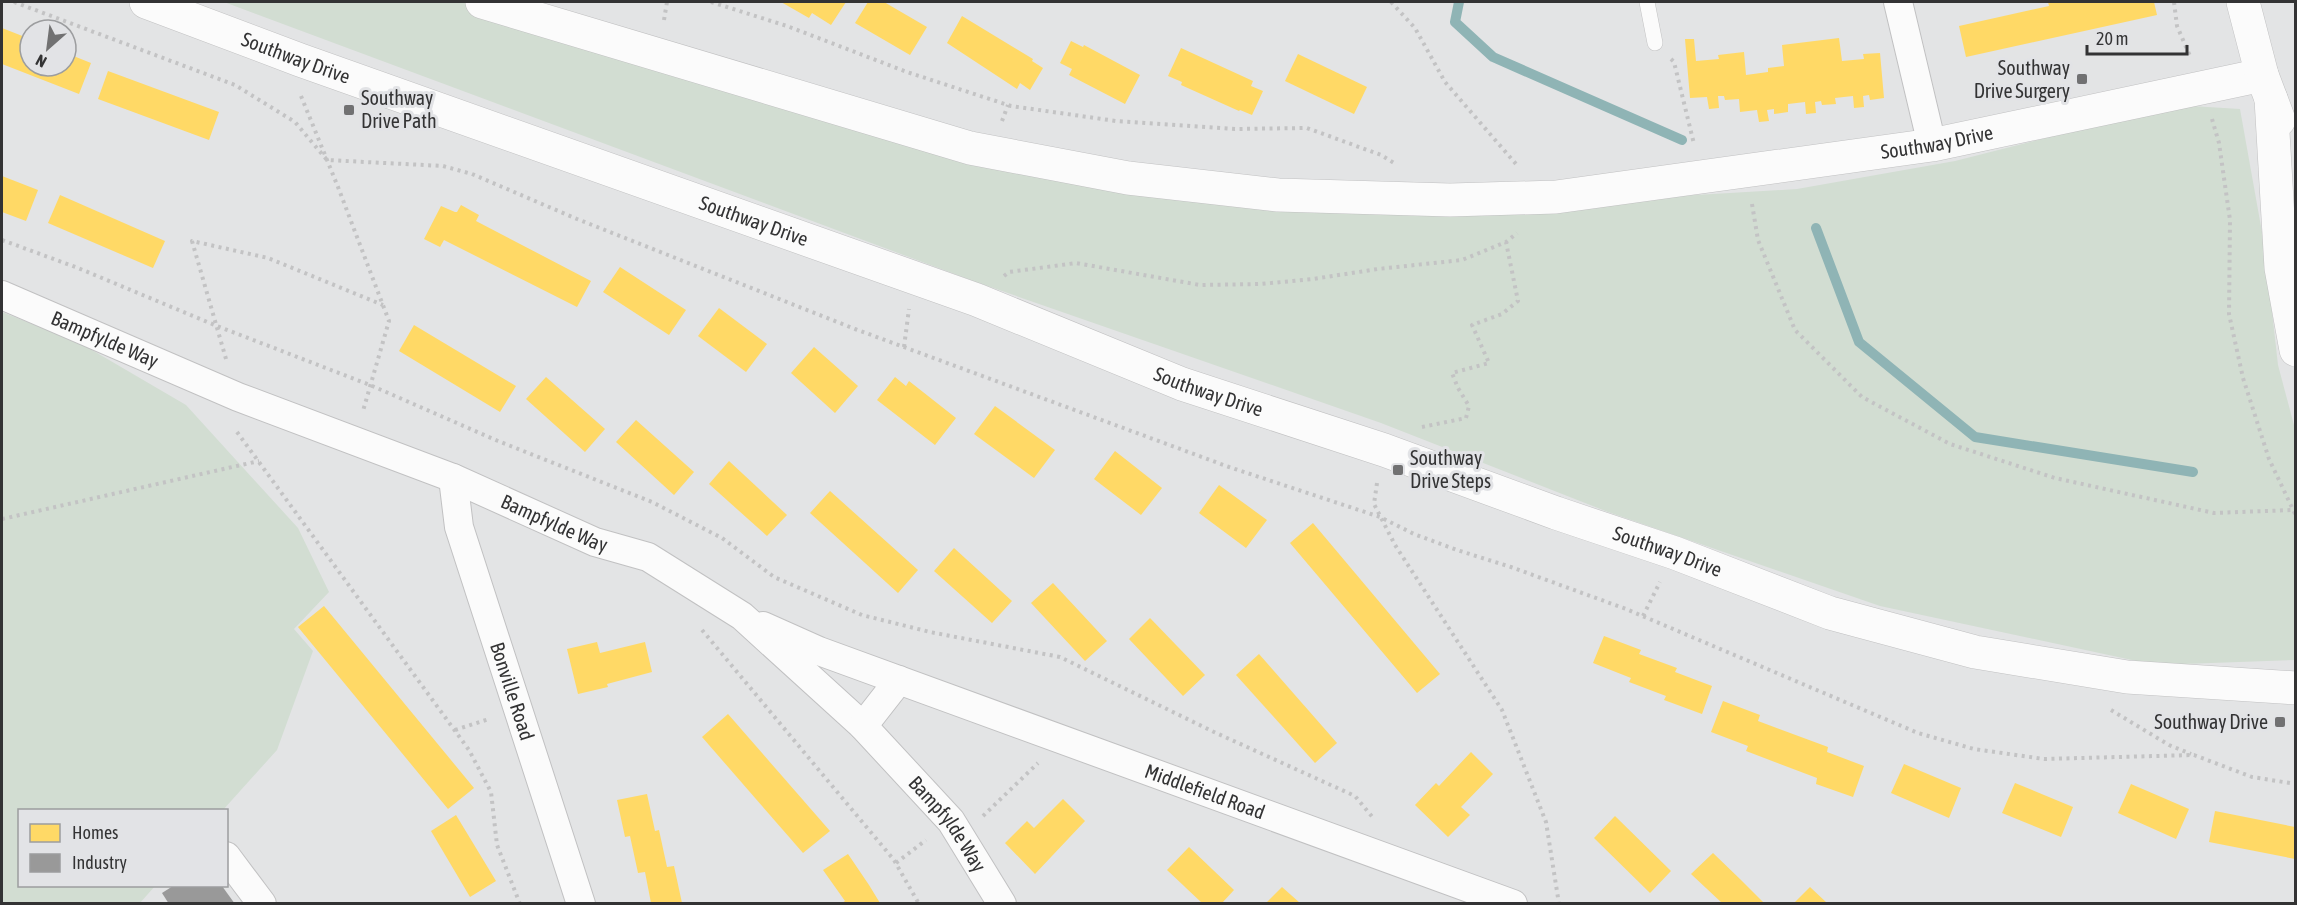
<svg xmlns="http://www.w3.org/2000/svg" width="2297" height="905" font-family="'Asap Condensed',sans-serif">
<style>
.green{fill:#d2ddd2}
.homes{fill:#ffd966}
.industry{fill:#999}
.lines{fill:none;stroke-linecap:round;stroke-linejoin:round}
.stream{stroke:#8fb4b5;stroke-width:10}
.service-casing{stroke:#c1c1c2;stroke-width:16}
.minor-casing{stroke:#c1c1c2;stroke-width:30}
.tertiary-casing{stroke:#c1c1c2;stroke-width:34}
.secondary-casing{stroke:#c1c1c2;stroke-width:34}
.path{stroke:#c3c3c4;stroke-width:4;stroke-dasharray:3 4.5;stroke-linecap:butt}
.service{stroke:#fbfbfb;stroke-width:15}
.minor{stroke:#fbfbfb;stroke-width:28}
.tertiary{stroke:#fbfbfb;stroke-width:33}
.secondary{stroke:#fbfbfb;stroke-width:33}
.poi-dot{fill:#717172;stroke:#e2e3e6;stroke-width:2}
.labels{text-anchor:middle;stroke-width:6;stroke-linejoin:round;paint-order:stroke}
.street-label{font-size:20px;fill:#333334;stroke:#e2e3e6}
.poi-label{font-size:20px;fill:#333334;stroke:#e2e3e6;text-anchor:end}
</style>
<rect width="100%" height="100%" fill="#e3e4e5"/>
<g class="green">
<path d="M 224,2 L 476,2 L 968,156 L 1272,211 L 1501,213 L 1679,196 L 1797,189 L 1955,161 L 2175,105 L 2240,109 L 2265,249 L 2278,365 L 2295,429 L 2295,660 L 2155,665 L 1880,606 L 1608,512 L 1381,423 L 976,282 Z"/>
<path d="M 2,312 L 80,343 L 186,405 L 298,528 L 329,592 L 294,629 L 313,651 L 277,750 L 223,810 L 20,810 L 20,886 L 155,886 L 140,903 L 2,903 Z"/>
</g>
<g class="homes">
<path d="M 781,2 L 846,2 L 831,25 L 812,13 L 809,18 Z"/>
<path d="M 868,2 L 884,2 L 927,27 L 910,55 L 855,23 Z"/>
<path d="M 2048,2 L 2154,2 L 2157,15 L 1966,57 L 1959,26 L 2049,6 Z"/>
<path d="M 962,16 L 1033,59 L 1032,61 L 1043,68 L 1030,90 L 1020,83 L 1017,89 L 947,43 Z"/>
<path d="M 2,28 L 30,39 L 30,66 L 66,66 L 66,53 L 91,63 L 79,94 L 2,64 Z"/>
<path d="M 1839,38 L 1842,61 L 1864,59 L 1863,54 L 1880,53 L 1884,98 L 1870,100 L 1869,95 L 1863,96 L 1864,107 L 1854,108 L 1853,96 L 1835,98 L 1836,104 L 1822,105 L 1821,101 L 1815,102 L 1816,113 L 1806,114 L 1805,102 L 1788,104 L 1788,112 L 1774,114 L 1774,109 L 1767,110 L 1769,121 L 1759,122 L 1757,110 L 1740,112 L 1739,99 L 1725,100 L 1724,96 L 1718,96 L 1719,108 L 1709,109 L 1707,97 L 1690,98 L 1685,39 L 1694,39 L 1696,61 L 1719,59 L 1718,55 L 1744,52 L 1746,75 L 1768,72 L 1768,68 L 1784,66 L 1782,45 Z"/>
<path d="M 1071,41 L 1083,47 L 1084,45 L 1140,75 L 1125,104 L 1069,75 L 1072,69 L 1060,63 Z"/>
<path d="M 1181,48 L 1253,81 L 1251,86 L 1263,91 L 1252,115 L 1240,110 L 1239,111 L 1181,85 L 1182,82 L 1168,76 Z"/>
<path d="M 1298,54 L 1367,87 L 1354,114 L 1285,81 Z"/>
<path d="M 108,71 L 219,112 L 209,140 L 98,99 Z"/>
<path d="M 2,176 L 38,190 L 26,221 L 2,212 Z"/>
<path d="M 60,195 L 165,241 L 153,268 L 48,223 Z"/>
<path d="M 461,205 L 479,215 L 476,221 L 591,281 L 577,307 L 444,240 L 440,247 L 424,239 L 441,206 L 455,212 L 457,212 Z"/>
<path d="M 620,267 L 686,310 L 669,335 L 603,292 Z"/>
<path d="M 719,308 L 767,344 L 746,372 L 698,336 Z"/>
<path d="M 414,325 L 516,386 L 500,412 L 399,351 Z"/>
<path d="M 814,347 L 858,386 L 835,413 L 791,373 Z"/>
<path d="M 546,377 L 605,429 L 585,452 L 526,399 Z"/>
<path d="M 895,377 L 906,386 L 909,381 L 956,418 L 935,445 L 877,400 Z"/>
<path d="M 995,406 L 1055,450 L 1034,478 L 974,434 Z"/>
<path d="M 636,420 L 694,472 L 674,495 L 616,442 Z"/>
<path d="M 1115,451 L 1162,488 L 1141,515 L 1094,479 Z"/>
<path d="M 729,461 L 787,515 L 767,536 L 709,484 Z"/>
<path d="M 1219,485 L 1267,520 L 1246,548 L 1199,513 Z"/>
<path d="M 830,491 L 918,570 L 898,593 L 810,513 Z"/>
<path d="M 1313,523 L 1440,674 L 1417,693 L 1290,543 Z"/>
<path d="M 954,548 L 1012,601 L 992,623 L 934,571 Z"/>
<path d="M 1053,583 L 1107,641 L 1085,661 L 1031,603 Z"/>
<path d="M 324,606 L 474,788 L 448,809 L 298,627 Z"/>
<path d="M 1150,618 L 1205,675 L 1183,696 L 1129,639 Z"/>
<path d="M 1604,636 L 1641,650 L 1639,654 L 1677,668 L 1675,672 L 1712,686 L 1702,714 L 1664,700 L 1666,696 L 1629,682 L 1631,678 L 1593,663 Z"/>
<path d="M 597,642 L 600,653 L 645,642 L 652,672 L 607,684 L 608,687 L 578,694 L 567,649 Z"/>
<path d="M 1259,654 L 1337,743 L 1315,763 L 1236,675 Z"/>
<path d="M 1723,701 L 1760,715 L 1758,721 L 1828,747 L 1827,752 L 1864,766 L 1853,797 L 1816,784 L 1817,778 L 1746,751 L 1748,746 L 1711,732 Z"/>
<path d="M 728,714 L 830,831 L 803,853 L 702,737 Z"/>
<path d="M 1471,752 L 1493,774 L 1461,807 L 1470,815 L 1448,837 L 1415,805 L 1436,783 L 1439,786 Z"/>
<path d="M 1904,764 L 1961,788 L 1949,818 L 1891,793 Z"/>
<path d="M 2015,783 L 2073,807 L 2061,837 L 2002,813 Z"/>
<path d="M 2131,784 L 2189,809 L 2176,839 L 2118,813 Z"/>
<path d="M 647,794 L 655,831 L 659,830 L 667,867 L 674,866 L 682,903 L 651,903 L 645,872 L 638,873 L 630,836 L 625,837 L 617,800 Z"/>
<path d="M 1063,799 L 1085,821 L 1035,874 L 1005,843 L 1027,821 L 1034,828 Z"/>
<path d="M 2215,811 L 2295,827 L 2295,859 L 2209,842 Z"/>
<path d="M 456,815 L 496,881 L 470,897 L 431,831 Z"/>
<path d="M 1615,816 L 1671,871 L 1650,893 L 1594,838 Z"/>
<path d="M 1189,847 L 1234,890 L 1222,903 L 1202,903 L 1167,870 Z"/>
<path d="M 1713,853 L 1741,880 L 1764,903 L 1722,903 L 1691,874 Z"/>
<path d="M 848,854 L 869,885 L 880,903 L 842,903 L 845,901 L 823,870 Z"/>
<path d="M 1282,887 L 1300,903 L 1266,903 Z"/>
<path d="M 1810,887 L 1827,903 L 1794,903 Z"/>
</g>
<path class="industry" d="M 173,886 L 222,886 L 235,904 L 169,904 L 162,893 Z"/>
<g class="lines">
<g class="stream">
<path d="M 1459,2 L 1455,22 L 1493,57 L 1682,140"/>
<path d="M 1816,228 L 1859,342 L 1975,437 L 2193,472"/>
</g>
<g class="service-casing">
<path id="service" d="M 1647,2 L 1655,43"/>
</g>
<g class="minor-casing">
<g id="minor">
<path d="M 1898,2 L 1932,145"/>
<path id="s1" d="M 2,295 L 238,397 L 453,478 L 595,542 L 648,557 L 742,616 L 863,726 L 951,821 L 1002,904"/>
<path id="s2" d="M 453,478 L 459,527 L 581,904"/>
<path id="s3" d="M 763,626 L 819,651 L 1513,904"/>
<path d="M 863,726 L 899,680"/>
<path d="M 226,856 L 262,904"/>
</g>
</g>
<g class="tertiary-casing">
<g id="tertiary">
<path id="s4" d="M 146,2 L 300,60 L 977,300 L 1182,384 L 1384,450 L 1556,513 L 1675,553 L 1830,613 L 1975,652 L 2127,677 L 2296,688"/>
<path id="s5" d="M 482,2 L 970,148 L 1128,178 L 1278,195 L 1450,200 L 1556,197 L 1932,145 L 2262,75"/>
</g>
</g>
<g class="secondary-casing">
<g id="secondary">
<path d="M 2243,2 L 2262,75 L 2279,120"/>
<path d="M 2271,99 L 2281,268 L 2296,350"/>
</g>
</g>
<g class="path">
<path d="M 14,2 L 235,85 L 295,122 L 327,160 L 443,166 L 472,174 L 577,219 L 855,329 L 1229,467 L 1380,517 L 1414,534 L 1457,550 L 1511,567 L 1626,609 L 1918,733 L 1974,749 L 2044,759 L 2194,755 L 2252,777 L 2296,784"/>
<path d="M 711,2 L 787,26 L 907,72 L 1011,106 L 1116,121 L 1235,129 L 1307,128 L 1381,155 L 1394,163"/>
<path d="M 1391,2 L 1415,28 L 1445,82 L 1516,164"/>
<path d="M 2174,2 L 2177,26 L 2190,56"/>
<path d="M 664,20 L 667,2"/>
<path d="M 1671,59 L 1674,62 L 1694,144"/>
<path d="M 301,96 L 338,187 L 389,321 L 363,411"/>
<path d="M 2212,119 L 2219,143 L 2230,220 L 2229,314 L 2243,378 L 2269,459 L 2296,516"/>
<path d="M 1002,121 L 1008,105"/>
<path d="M 1752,204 L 1758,240 L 1795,330 L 1862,397 L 1950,444 L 2055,478 L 2214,513 L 2292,510"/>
<path d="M 2,240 L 78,268 L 217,326 L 370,385 L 498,441 L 652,502 L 722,538 L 774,577 L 862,615 L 930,632 L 1060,657 L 1214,732 L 1355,796 L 1374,819"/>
<path d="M 1004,276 L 1009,272 L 1076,263 L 1200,285 L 1261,284 L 1313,279 L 1378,269 L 1462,260 L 1506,242 L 1517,233"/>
<path d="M 904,347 L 909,309"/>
<path d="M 226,359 L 192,241 L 268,258 L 383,305"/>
<path d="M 1422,427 L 1466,418 L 1469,406 L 1458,388 L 1452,373 L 1489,363 L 1472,325 L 1502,314 L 1518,301 L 1506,242"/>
<path d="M 237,432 L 469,750 L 491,792 L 497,845 L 520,904"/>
<path d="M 1377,483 L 1374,504 L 1395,545 L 1502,710 L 1546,822 L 1559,904"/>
<path d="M 2,519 L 259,461"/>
<path d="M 1643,616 L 1660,582"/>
<path d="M 702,630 L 894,860 L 919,904"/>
<path d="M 2111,710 L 2169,745 L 2191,754"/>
<path d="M 455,730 L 489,719"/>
<path d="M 983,816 L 1038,763"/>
<path d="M 896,863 L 926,840"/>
</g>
<use href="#service" class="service"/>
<use href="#minor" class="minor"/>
<use href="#tertiary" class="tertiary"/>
<use href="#secondary" class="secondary"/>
</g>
<g class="poi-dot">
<rect x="2076" y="73" width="12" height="12" rx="3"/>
<rect x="343" y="104" width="12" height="12" rx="3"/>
<rect x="1392" y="464" width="12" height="12" rx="3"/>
<rect x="2274" y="716" width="12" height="12" rx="3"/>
</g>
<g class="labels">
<g class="street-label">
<text dy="7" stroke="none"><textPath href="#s4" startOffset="160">Southway Drive</textPath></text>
<text dy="7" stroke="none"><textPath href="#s5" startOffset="1484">Southway Drive</textPath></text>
<text dy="7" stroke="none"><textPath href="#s4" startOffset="646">Southway Drive</textPath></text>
<text dy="7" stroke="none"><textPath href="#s1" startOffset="112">Bampfylde Way</textPath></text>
<text dy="7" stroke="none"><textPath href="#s4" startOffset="1132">Southway Drive</textPath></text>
<text dy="7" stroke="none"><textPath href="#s1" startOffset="598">Bampfylde Way</textPath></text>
<text dy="7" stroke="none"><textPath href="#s4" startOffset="1618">Southway Drive</textPath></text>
<text dy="7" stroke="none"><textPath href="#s2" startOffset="222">Bonville Road</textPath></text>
<text dy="7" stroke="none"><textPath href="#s3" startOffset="472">Middlefield Road</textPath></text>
<text dy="7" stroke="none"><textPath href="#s1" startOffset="1102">Bampfylde Way</textPath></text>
</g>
<g class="poi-label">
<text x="2070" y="75">Southway<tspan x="2070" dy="23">Drive Surgery</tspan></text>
<text x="361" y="105" text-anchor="start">Southway<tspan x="361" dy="23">Drive Path</tspan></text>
<text x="1410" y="465" text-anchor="start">Southway<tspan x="1410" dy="23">Drive Steps</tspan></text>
<text x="2268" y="729">Southway Drive</text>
</g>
</g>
<rect width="2297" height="905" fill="none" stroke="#333334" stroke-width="6"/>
<rect x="18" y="809" width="210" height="78" fill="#e2e3e6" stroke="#9c9d9f" stroke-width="1.5"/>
<rect x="30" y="824" width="30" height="18" fill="#ffd966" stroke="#9c9d9f" stroke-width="1.5"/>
<text x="72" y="839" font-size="18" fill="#333334">Homes</text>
<rect x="30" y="854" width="30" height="18" fill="#999999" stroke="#9c9d9f" stroke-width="1.5"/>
<text x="72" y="869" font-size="18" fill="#333334">Industry</text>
<g transform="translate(48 48) rotate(208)"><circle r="28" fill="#e2e3e6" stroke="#9c9d9f" stroke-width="1.5"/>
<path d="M0-4.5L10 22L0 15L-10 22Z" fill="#717172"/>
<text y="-9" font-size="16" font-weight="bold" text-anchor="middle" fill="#333334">N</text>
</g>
<path d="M2087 45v9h100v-9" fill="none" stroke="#333334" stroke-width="3"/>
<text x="2096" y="45" font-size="18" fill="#333334" stroke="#e2e3e6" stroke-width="4.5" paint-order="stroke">20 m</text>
</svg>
